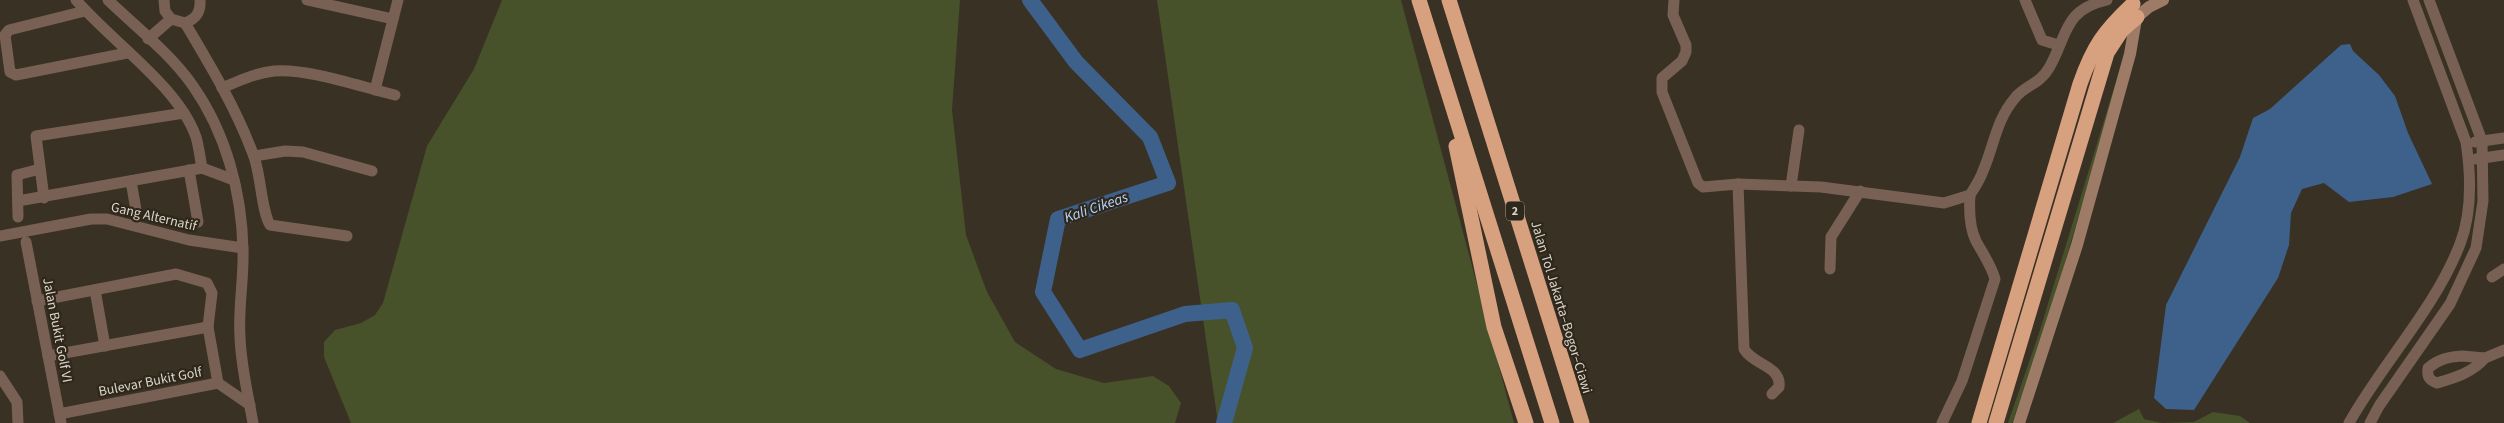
<svg xmlns="http://www.w3.org/2000/svg" width="2504" height="423" font-family="'Source Sans 3',sans-serif">
<style>
.green{fill:#47522b}
.water{fill:#3e618b}
.lines{fill:none;stroke-linecap:round;stroke-linejoin:round}
.river{stroke:#3e618b;stroke-width:16}
.street{stroke:#786154;stroke-width:11}
.secondary{stroke:#9e7b66;stroke-width:12}
.highway{stroke:#d7a180;stroke-width:15}
.labels{text-anchor:middle;stroke-width:4.5;stroke-linejoin:round;paint-order:stroke}
.shield{fill:#2f271a;stroke:#a6a097;stroke-width:1}
.shield-label{font-size:12px;font-weight:bold;fill:#d9d4cc}
.street-label{font-size:14px;fill:#d9d4cc;stroke:#2f271a}
.water-label{font-size:15px;font-style:italic;fill:#b6d7fe;stroke:#2f271a}
</style>
<rect width="100%" height="100%" fill="#393124"/>
<g class="green">
<path d="M 502,0 L 960,0 L 952,110 L 966,235 L 987,292 L 1015,342 L 1056,369 L 1104,383 L 1153,376 L 1169,386 L 1181,403 L 1175,423 L 351,423 L 324,357 L 324,342 L 335,330 L 361,323 L 375,315 L 383,303 L 427,146 L 474,69 Z"/>
<path d="M 1157,0 L 1401,0 L 1514,423 L 1218,423 Z"/>
<path d="M 2121,65 L 2124,65 L 2044,332 L 2012,423 L 2008,423 L 2040,330 Z"/>
<path d="M 2139,409 L 2144,419 L 2162,423 L 2194,422 L 2213,412 L 2240,416 L 2250,423 L 2113,423 Z"/>
</g>
<path class="water" d="M 2350,44 L 2353,51 L 2379,75 L 2395,96 L 2408,133 L 2432,184 L 2393,197 L 2349,202 L 2324,183 L 2302,189 L 2291,213 L 2289,245 L 2278,278 L 2194,410 L 2166,409 L 2154,398 L 2166,305 L 2240,157 L 2253,118 L 2270,109 L 2341,45 Z"/>
<g class="lines">
<path class="river" d="M 1030,0 L 1076,62 L 1150,137 L 1168,183 L 1058,219 L 1043,292 L 1080,350 L 1185,314 L 1232,310 L 1245,348 L 1224,423"/>
<g class="street">
<path d="M 76,0 C 112,42 178,86 196,137 C 199,147 200,158 202,168 L 234,180"/>
<path d="M 108,0 C 136,27 171,54 193,86 C 226,133 242,193 243,250 C 244,279 238,308 240,337 C 241,366 248,395 253,423"/>
<path d="M 164,0 L 165,11 L 171,19 L 185,23 C 196,19 201,12 200,0"/>
<path d="M 307,0 L 393,19"/>
<path d="M 1674,0 L 1673,15 L 1686,45 L 1686,52 L 1682,61 L 1662,78 L 1662,92 L 1698,183 L 1703,187 L 1738,184 L 1821,187 L 1944,203 L 1970,195 C 1975,187 1980,180 1983,171 C 1994,146 1996,120 2015,98 C 2024,86 2040,84 2049,68 C 2068,35 2063,10 2107,0"/>
<path d="M 2025,0 L 2042,40 L 2058,45"/>
<path d="M 85,11 L 9,30 L 5,35 L 10,72 L 16,75 L 127,53"/>
<path d="M 185,23 C 210,65 236,108 253,154 C 261,173 261,210 270,225 L 347,236"/>
<path d="M 148,39 L 171,19"/>
<path d="M 222,88 C 239,81 255,73 274,71 C 308,68 361,87 395,95"/>
<path d="M 375,90 L 398,0"/>
<path d="M 2475,142 L 2504,138"/>
<path d="M 254,156 L 285,151 L 303,152 L 372,171"/>
<path d="M 2476,159 L 2504,155"/>
<path d="M 189,170 L 198,222"/>
<path d="M 131,181 L 136,210"/>
<path d="M 1738,184 L 1744,349 C 1753,365 1782,366 1779,387 L 1772,394"/>
<path d="M 1791,186 L 1799,130"/>
<path d="M 44,198 L 36,136 L 184,113"/>
<path d="M 18,201 L 202,168"/>
<path d="M 18,217 L 17,175 L 40,169"/>
<path d="M 0,236 L 91,219 L 107,219 L 189,240 L 243,248"/>
<path d="M 26,242 L 61,423"/>
<path d="M 1830,269 L 1831,237 L 1860,191"/>
<path d="M 2492,277 L 2504,269"/>
<path d="M 95,290 L 105,346"/>
<path d="M 37,301 L 176,274 L 207,283 L 212,293 L 208,327 L 218,383 L 250,405"/>
<path d="M 48,356 L 208,327"/>
<path d="M 2462,356 L 2485,358 C 2472,373 2454,378 2437,383 C 2429,380 2427,377 2428,368 C 2439,359 2448,357 2462,356 Z"/>
<path d="M 2485,358 L 2504,350"/>
<path d="M 0,376 L 17,402 L 18,423"/>
<path d="M 59,414 L 218,383"/>
<path d="M 1942,423 L 1962,381 L 1995,279 C 1991,265 1983,254 1976,241 C 1969,227 1969,210 1970,195"/>
<path d="M 2349,423 C 2382,364 2436,307 2460,244 C 2472,213 2471,175 2466,142 L 2413,0"/>
<path d="M 2370,423 L 2379,406 L 2450,304 L 2476,248 L 2483,201 L 2482,141 L 2429,0"/>
</g>
<g class="secondary">
<path d="M 2137,17 L 2149,7 L 2163,0"/>
<path d="M 2019,423 L 2077,245 L 2130,54 L 2137,13"/>
</g>
<g class="highway">
<path d="M 1419,0 L 1552,423"/>
<path d="M 1449,0 L 1582,423"/>
<path d="M 1456,146 L 1494,327 L 1526,423"/>
<path d="M 1979,423 L 2080,84 C 2093,47 2104,31 2133,4"/>
<path d="M 1996,423 L 2107,53 L 2122,30 L 2137,17"/>
</g>
</g>
<g class="labels">
<rect class="shield" x="1506" y="201.5" width="18" height="19" rx="4"/>
<g class="shield-label">
<text x="1515" y="215">2</text>
</g>
<g class="street-label">
<text transform="translate(154 216) rotate(13)" y="5">Gang Alternatif</text>
<text transform="translate(1562 307) rotate(73)" y="5">Jalan Tol Jakarta–Bogor–Ciawi</text>
<text transform="translate(58 330) rotate(79)" y="5">Jalan Bukit Golf VI</text>
<text transform="translate(150 381) rotate(-11)" y="5">Bulevar Bukit Golf</text>
</g>
<g class="water-label">
<text transform="translate(1096 207) rotate(-19)" y="5">Kali Cikeas</text>
</g>
</g>
</svg>
